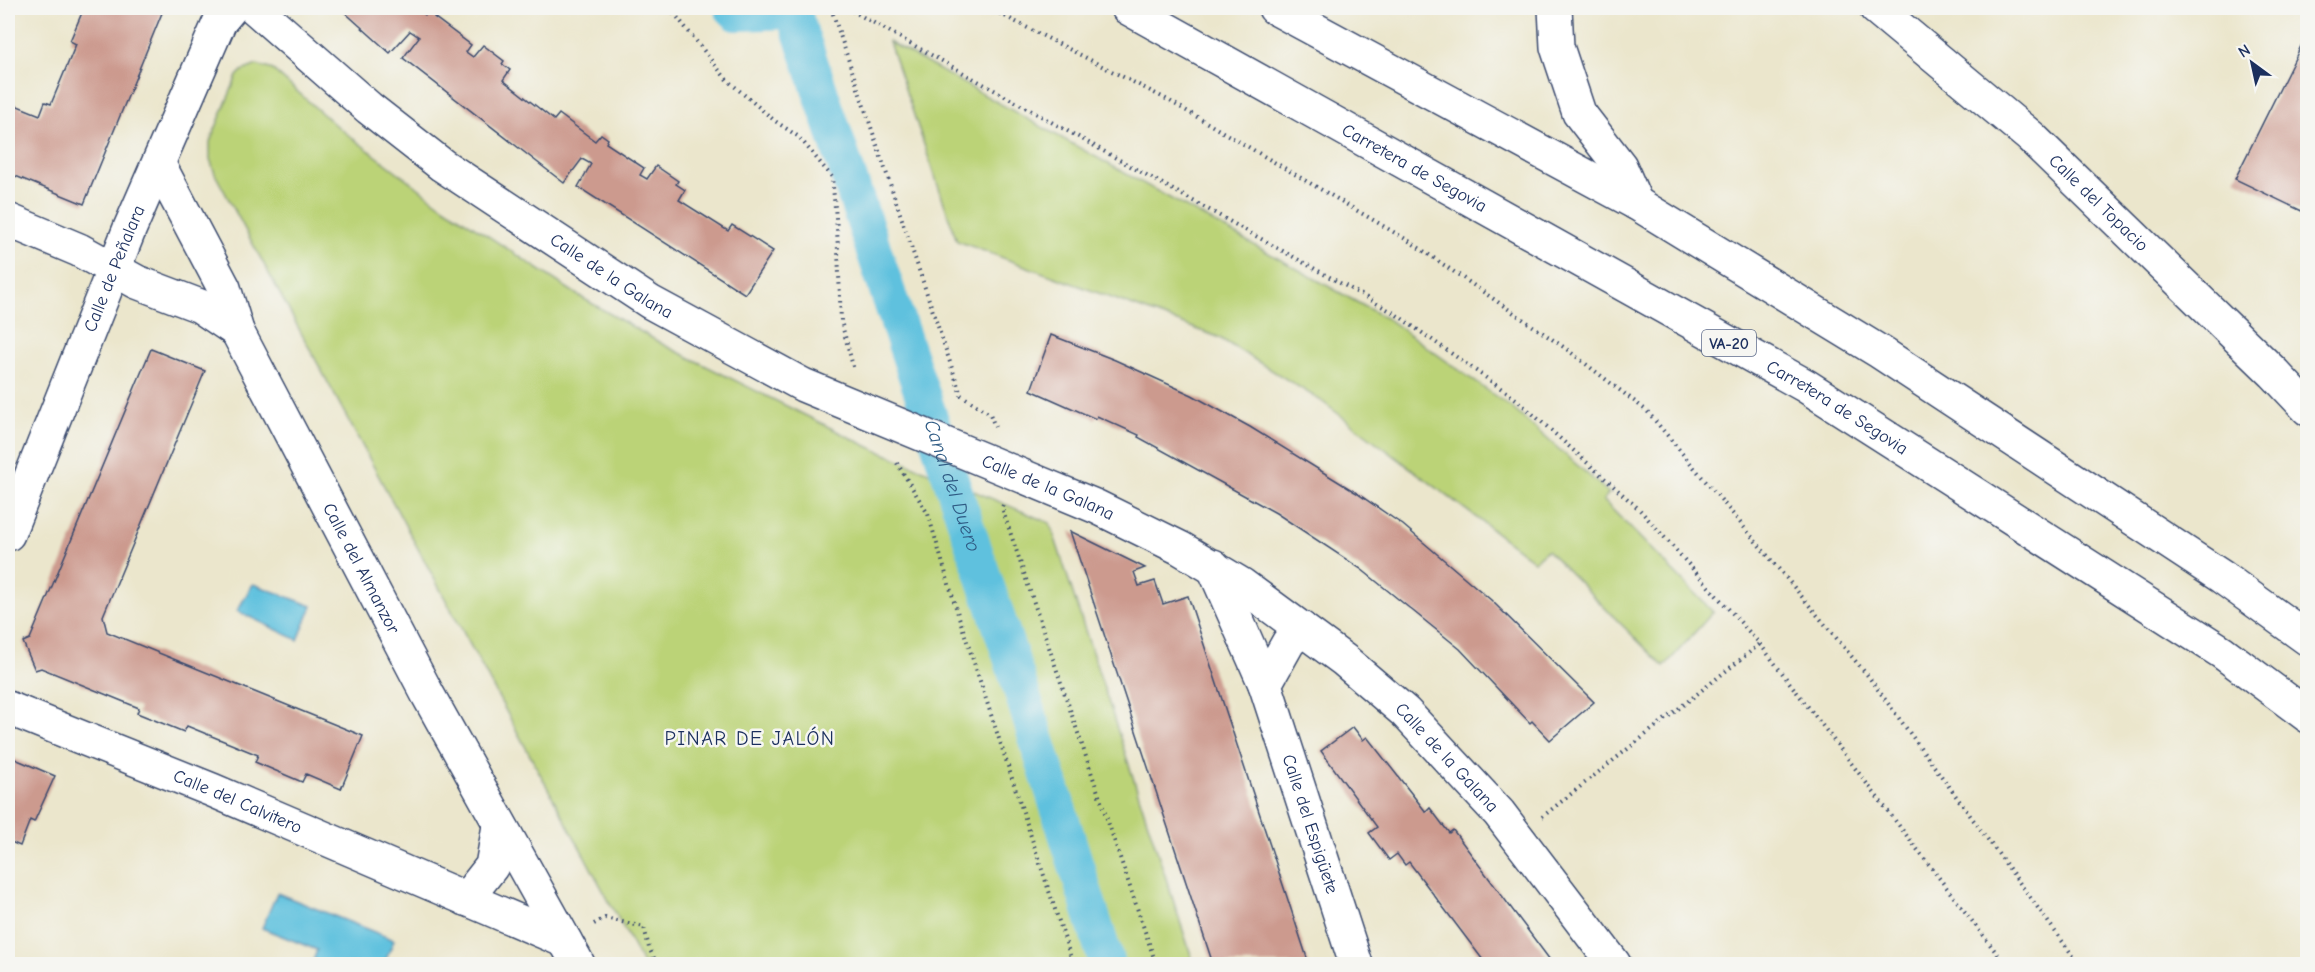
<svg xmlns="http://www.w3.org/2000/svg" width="2315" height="972" font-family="'Comic Neue',sans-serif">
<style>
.green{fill:#bbd377;stroke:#6b816a;stroke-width:1.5}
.water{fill:#5fc1de;stroke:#3d789e;stroke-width:1.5}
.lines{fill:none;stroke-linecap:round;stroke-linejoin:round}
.canal{stroke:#5fc1de;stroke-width:36}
.building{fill:#cc9a8e}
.minor-casing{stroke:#3a4a6e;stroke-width:36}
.tertiary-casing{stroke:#3a4a6e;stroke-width:36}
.trunk-casing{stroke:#3a4a6e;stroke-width:36}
.path{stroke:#3a4a6e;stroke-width:4;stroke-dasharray:1.5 4.5;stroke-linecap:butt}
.minor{stroke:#fff;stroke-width:33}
.tertiary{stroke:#fff;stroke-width:33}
.trunk{stroke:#fff;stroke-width:33}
.labels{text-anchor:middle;stroke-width:5;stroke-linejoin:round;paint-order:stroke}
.shield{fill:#f6f6f2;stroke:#5d6b8a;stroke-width:1.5}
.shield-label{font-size:16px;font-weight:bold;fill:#1b2f5e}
.street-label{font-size:18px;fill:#1b2f5e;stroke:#f6f6f2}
.water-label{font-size:20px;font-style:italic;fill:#2f5b84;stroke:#f6f6f2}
.neighbourhood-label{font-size:20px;letter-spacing:1.5px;fill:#1b2f5e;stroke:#f6f6f2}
</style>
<rect width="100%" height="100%" fill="#f6f6f2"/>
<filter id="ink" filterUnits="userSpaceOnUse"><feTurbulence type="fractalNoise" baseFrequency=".0167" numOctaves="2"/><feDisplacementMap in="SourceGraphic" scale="12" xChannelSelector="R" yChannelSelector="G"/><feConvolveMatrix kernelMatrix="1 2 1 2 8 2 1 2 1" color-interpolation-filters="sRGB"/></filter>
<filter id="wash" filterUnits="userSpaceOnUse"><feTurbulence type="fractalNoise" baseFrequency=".008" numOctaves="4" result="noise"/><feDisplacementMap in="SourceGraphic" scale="24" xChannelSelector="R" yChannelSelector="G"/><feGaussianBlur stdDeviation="1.35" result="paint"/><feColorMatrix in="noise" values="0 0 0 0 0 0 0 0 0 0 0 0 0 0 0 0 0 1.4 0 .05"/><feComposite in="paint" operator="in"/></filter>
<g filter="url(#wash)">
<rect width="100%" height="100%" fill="#ebe6cc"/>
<g class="green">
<path d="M 889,42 L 1389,320 L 1512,408 L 1609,493 L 1603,500 L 1713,612 L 1664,667 L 1547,550 L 1534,561 L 1320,400 L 1218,337 L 957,241 Z"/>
<path d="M 257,65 L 273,70 L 334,124 L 441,205 L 579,296 L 664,345 L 869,447 L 1050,523 L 1194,964 L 643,964 L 215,174 L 210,159 L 210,142 L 237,76 L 242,71 Z"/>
</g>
<g class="water">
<path d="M 253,584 L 312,606 L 298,640 L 237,611 Z"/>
<path d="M 277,893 L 394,940 L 384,964 L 312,964 L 317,950 L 262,928 Z"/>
</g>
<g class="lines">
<g class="canal">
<path d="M 732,8 L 737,13 L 794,11"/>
<path id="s1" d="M 792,8 L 1012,661 L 1107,964"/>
</g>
</g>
<g id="blocks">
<g class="building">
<path d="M 84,8 L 164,8 L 84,204 L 8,173 L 8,102 L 40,115 L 45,102 L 51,104 L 76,44 L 70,41 Z"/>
<path d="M 340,8 L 417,8 L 425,15 L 431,8 L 437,13 L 434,17 L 471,45 L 466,52 L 473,57 L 483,45 L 504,61 L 502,64 L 510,70 L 503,80 L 554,120 L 559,114 L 595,141 L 601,134 L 608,139 L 606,143 L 644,168 L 640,175 L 647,179 L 656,166 L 678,181 L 676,184 L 685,190 L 679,200 L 728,231 L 732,225 L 773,251 L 745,294 L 578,187 L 591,164 L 582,159 L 564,183 L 403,58 L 419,37 L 410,31 L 390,53 Z"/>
<path d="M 2308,32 L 2308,214 L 2235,179 Z"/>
<path d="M 1051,335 L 1115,360 L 1192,395 L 1250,427 L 1355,492 L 1403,525 L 1491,600 L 1594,702 L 1550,740 L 1532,721 L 1530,723 L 1460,649 L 1361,569 L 1276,513 L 1138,437 L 1139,435 L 1097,416 L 1096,419 L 1031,390 Z"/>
<path d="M 151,349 L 205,371 L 103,616 L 107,632 L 363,736 L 341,789 L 306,774 L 302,782 L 255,762 L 258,755 L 187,726 L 184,732 L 137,713 L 139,708 L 41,668 L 35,670 L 23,642 L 30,639 Z"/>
<path d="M 1070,531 L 1145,568 L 1134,572 L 1139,586 L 1155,581 L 1163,604 L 1188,596 L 1309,964 L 1213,964 Z"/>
<path d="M 1353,727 L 1363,740 L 1367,737 L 1426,812 L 1430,808 L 1449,833 L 1453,830 L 1553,964 L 1486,964 L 1409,862 L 1405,865 L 1397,854 L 1389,860 L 1369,833 L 1377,827 L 1321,751 Z"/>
<path d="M 8,756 L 55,776 L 34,822 L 30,820 L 20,846 L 11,842 L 8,851 Z"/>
</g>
</g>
</g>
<g filter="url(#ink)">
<use href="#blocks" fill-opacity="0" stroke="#3a4a6e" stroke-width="1.5"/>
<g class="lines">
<g class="minor-casing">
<g id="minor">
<path id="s2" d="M 255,8 L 369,108 L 442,165 L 650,302 L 803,385 L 1097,507 L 1180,548 L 1242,585 L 1344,660 L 1405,712 L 1499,813 L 1614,964"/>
<path id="s3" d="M 159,165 L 224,288 L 237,331 L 428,695 L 578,964"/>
<path d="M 8,220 L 79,250 L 137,282 L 200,306 L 237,331"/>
<path id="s4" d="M 8,534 L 130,228 L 220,21 L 231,8"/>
<path d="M 1213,566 L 1265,684"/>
<path id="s5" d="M 1301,628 L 1288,643 L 1265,684 L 1356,964"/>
<path id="s6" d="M 8,708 L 212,790 L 565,941"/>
<path d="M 466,899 L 492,866 L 499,826"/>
</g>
</g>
<g class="tertiary-casing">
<g id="tertiary">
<path id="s7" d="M 1876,8 L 2031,137 L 2274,373 L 2308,409"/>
</g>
</g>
<g class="trunk-casing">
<g id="trunk">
<path id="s8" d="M 1128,8 L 1806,386 L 2222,652 L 2308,716"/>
<path d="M 1275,8 L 1636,203 L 1880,352 L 2222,577 L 2308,639"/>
<path d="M 1555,8 L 1557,47 L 1579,113 L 1620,166 L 1636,203"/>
</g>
</g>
<g class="path">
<path d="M 670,8 L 727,80 L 775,121 L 799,137 L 832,177 L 837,228 L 841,321 L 854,370"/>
<path d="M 831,8 L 961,395 L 990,414 L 995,427"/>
<path d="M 847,8 L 1394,313 L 1516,399 L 1639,509 L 1760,644 L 2005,964"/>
<path d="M 989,8 L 1168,100 L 1409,241 L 1565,348 L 1647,411 L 1868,676 L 2079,964"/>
<path d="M 897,463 L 928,514 L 957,611 L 1073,964"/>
<path d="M 1003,505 L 1002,508 L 1156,964"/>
<path d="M 1542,817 L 1760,644"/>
<path d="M 594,924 L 605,918 L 644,927 L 649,948 L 657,964"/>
</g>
<use href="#minor" class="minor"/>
<use href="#tertiary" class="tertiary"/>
<use href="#trunk" class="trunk"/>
</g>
</g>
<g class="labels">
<rect class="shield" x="1702" y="330" width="54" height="26" rx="4.5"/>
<g class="shield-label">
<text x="1729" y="349">VA-20</text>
</g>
<g class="street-label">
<text dy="6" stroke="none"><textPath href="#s8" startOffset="328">Carretera de Segovia</textPath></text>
<text dy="6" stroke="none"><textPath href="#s7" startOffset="296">Calle del Topacio</textPath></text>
<text dy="6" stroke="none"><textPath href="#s4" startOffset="286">Calle de Peñalara</textPath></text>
<text dy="6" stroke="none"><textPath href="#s2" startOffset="447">Calle de la Galana</textPath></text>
<text dy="6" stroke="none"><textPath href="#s8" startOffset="814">Carretera de Segovia</textPath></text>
<text dy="6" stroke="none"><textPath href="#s2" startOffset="933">Calle de la Galana</textPath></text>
<text dy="6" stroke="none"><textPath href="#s3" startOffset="452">Calle del Almanzor</textPath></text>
<text dy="6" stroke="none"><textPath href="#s2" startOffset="1419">Calle de la Galana</textPath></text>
<text dy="6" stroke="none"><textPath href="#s6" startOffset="248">Calle del Calvitero</textPath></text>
<text dy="6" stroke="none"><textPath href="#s5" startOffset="214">Calle del Espigüete</textPath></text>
</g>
<g class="water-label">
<text dy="7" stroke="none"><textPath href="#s1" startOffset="504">Canal del Duero</textPath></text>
</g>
<g class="neighbourhood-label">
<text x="750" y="745">PINAR DE JALÓN</text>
</g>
</g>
<rect width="2315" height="972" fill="none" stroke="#f6f6f2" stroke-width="30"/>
<g transform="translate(2252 63) rotate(327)" stroke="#f6f6f2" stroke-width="4.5" paint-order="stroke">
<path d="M0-4.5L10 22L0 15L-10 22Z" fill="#1b2f5e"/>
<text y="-9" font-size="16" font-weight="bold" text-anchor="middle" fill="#1b2f5e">N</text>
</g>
</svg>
